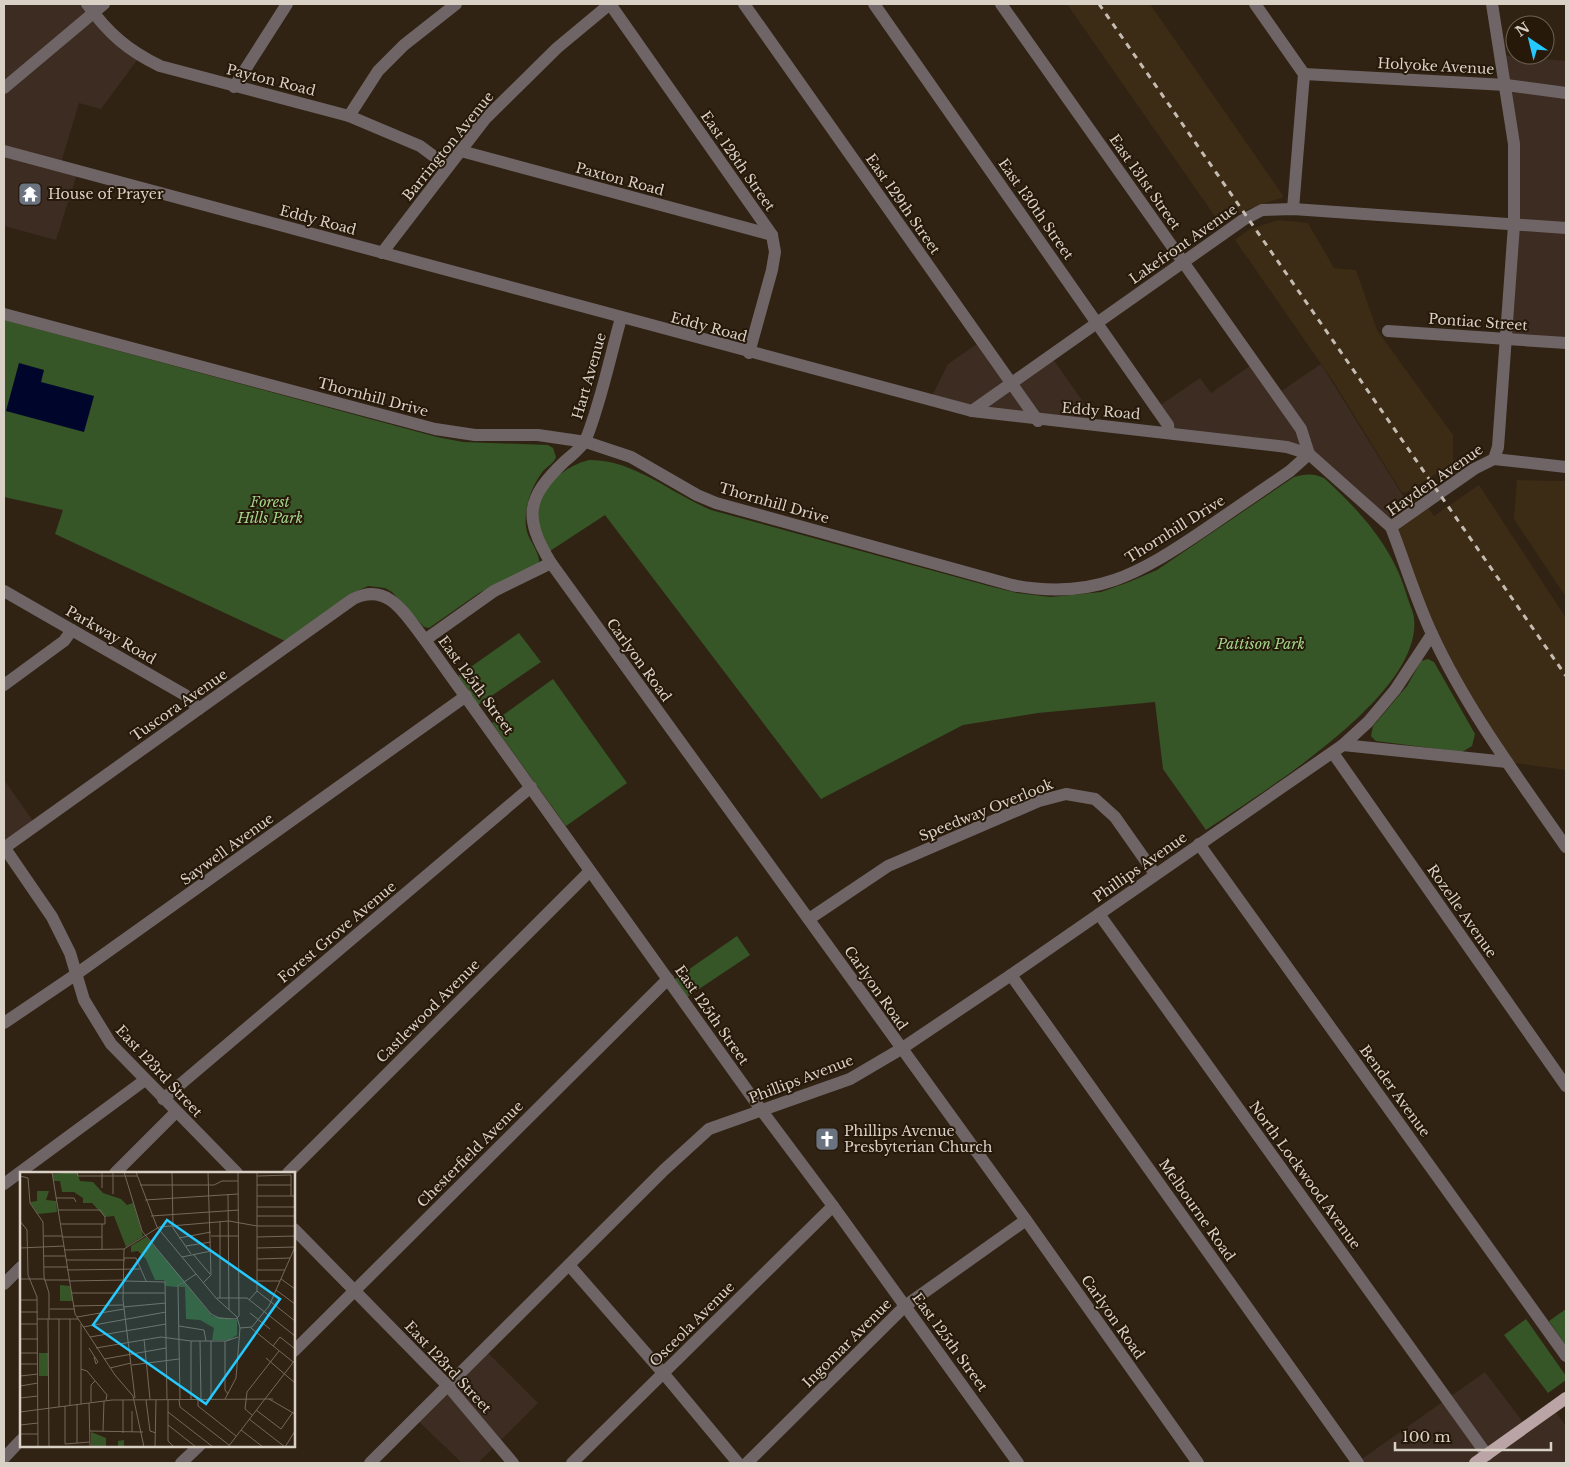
<svg xmlns="http://www.w3.org/2000/svg" width="1570" height="1467" font-family="'Libre Baskerville',serif">
<style>
.commercial{fill:#3c2c21}
.built{fill:#3c2b15}
.green{fill:#365627}
.water{fill:#00052c}
.lines{fill:none;stroke-linecap:round;stroke-linejoin:round}
.minor{stroke:#706566;stroke-width:12}
.major{stroke:#bba4a6;stroke-width:12}
.rail{stroke:#c5bcb1;stroke-width:3;stroke-dasharray:6 6;stroke-linecap:butt}
.labels{text-anchor:middle;stroke-width:4;stroke-linejoin:round;paint-order:stroke}
.street-label{font-size:14px;fill:#d9d0c6;stroke:#26190a}
.poi-label{font-size:14px;fill:#d9d0c6;stroke:#26190a;text-anchor:start}
.park-label{font-size:14px;font-style:italic;fill:#a3d58b;stroke:#26190a}
.inset-road{fill:none;stroke:#74685b;stroke-width:1}
.view{fill:#26c9fe;fill-opacity:0.15;stroke:#26c9fe;stroke-width:2.5}
.inset-edge{fill:none;stroke:#d9d0c6;stroke-width:2.5}
</style>
<rect width="100%" height="100%" fill="#302313"/>
<g class="commercial">
<path d="M 4,4 L 104,4 L 94,14 L 140,56 L 101,109 L 79,103 L 60,166 L 78,171 L 56,240 L 4,226 Z"/>
<path d="M 1501,55 L 1566,61 L 1566,343 L 1507,339 L 1514,225 Z"/>
<path d="M 981,341 L 1012,384 L 1051,356 L 1100,426 L 930,400 L 948,364 Z"/>
<path d="M 1254,363 L 1277,394 L 1321,364 L 1413,512 L 1391,527 L 1309,454 L 1169,433 L 1156,408 L 1200,378 L 1211,393 Z"/>
<path d="M 4,780 L 36,825 L 4,847 Z"/>
<path d="M 484,1349 L 538,1403 L 478,1463 L 462,1463 L 415,1418 Z"/>
<path d="M 1485,1372 L 1526,1426 L 1553,1408 L 1566,1426 L 1566,1463 L 1356,1463 Z"/>
</g>
<g class="built">
<path d="M 1067,4 L 1150,4 L 1284,197 L 1240,212 L 1221,225 Z"/>
<path d="M 1278,220 L 1308,223 L 1334,268 L 1356,270 L 1377,330 L 1453,435 L 1453,463 L 1407,492 L 1402,493 L 1333,381 L 1235,240 L 1250,229 Z"/>
<path d="M 1517,480 L 1566,481 L 1566,597 L 1514,519 Z"/>
<path d="M 1479,485 L 1566,618 L 1566,770 L 1507,762 L 1465,696 L 1391,527 L 1425,503 L 1434,516 Z"/>
</g>
<g class="green">
<path d="M 4,320 L 437,437 L 463,442 L 548,445 L 553,448 L 556,457 C 554,463 548,466 543,471 C 531,487 524,507 526,527 C 527,539 541,553 539,564 L 479,593 L 429,628 L 424,627 L 392,592 L 385,588 L 368,586 L 355,592 L 285,641 L 55,534 L 63,510 L 4,497 Z"/>
<path d="M 589,460 C 633,459 672,494 711,510 L 989,586 L 1017,593 L 1051,597 L 1101,592 L 1129,582 L 1157,570 L 1294,477 C 1305,474 1313,473 1324,478 C 1361,512 1393,547 1407,596 C 1409,603 1413,611 1414,618 C 1423,695 1262,792 1206,830 L 1163,769 L 1155,702 L 1038,713 L 963,725 L 821,799 L 605,515 L 550,551 C 546,542 540,531 538,522 C 532,491 564,466 589,460 Z"/>
<path d="M 519,633 L 541,662 L 478,705 L 458,676 Z"/>
<path d="M 1428,659 L 1434,662 L 1475,734 L 1472,746 L 1462,752 L 1376,741 L 1371,736 L 1373,726 L 1407,686 L 1421,661 Z"/>
<path d="M 553,679 L 627,783 L 566,826 L 492,723 Z"/>
<path d="M 737,936 L 750,955 L 687,997 L 675,979 Z"/>
<path d="M 1566,1309 L 1566,1346 L 1549,1321 Z"/>
<path d="M 1526,1319 L 1566,1376 L 1566,1380 L 1548,1393 L 1504,1335 Z"/>
</g>
<path class="water" d="M 19,363 L 44,370 L 41,382 L 94,396 L 84,432 L 6,411 Z"/>
<g class="lines">
<g class="minor">
<path d="M 87,4 C 108,33 127,50 160,66 L 349,116 L 420,146 L 447,166"/>
<path d="M 610,4 L 772,235 L 775,252 L 772,270 L 749,353"/>
<path d="M 744,4 L 1038,421"/>
<path d="M 874,4 L 1168,425 L 1169,433"/>
<path d="M 1255,4 L 1304,74 L 1293,209"/>
<path d="M 1492,4 L 1514,144 L 1514,225 L 1498,447 L 1494,459 L 1474,469 L 1391,527 C 1405,563 1416,600 1432,634 C 1467,710 1519,779 1566,847"/>
<path d="M 1304,74 L 1506,85 L 1566,93"/>
<path d="M 234,87 L 287,4"/>
<path d="M 4,88 L 104,4"/>
<path d="M 349,116 L 378,71 L 404,45 L 456,4"/>
<path d="M 4,151 L 972,411 L 1287,447 L 1309,454 L 1391,527"/>
<path d="M 461,151 L 772,235"/>
<path d="M 382,253 L 485,119 L 557,48 L 610,4"/>
<path d="M 4,314 L 435,429 L 475,435 L 538,435 L 586,442 L 631,457 L 697,495 L 716,503 L 1012,585 C 1094,601 1139,574 1204,530 C 1233,510 1261,491 1290,471 L 1309,454 L 1301,429 L 1001,4"/>
<path d="M 621,318 C 610,357 601,402 586,439 C 583,447 572,455 565,461 C 526,498 523,517 551,563 L 1026,1220 L 1198,1463"/>
<path d="M 1388,331 L 1566,343"/>
<path d="M 972,411 L 1243,220 L 1262,210 L 1293,209 L 1566,228"/>
<path d="M 1494,459 L 1566,467"/>
<path d="M 4,591 L 185,695 L 199,709"/>
<path d="M 425,640 L 494,591 L 551,563"/>
<path d="M 4,685 L 64,641 L 72,630"/>
<path d="M 1343,745 L 1507,762"/>
<path d="M 1333,753 L 1566,1086"/>
<path d="M 1199,844 L 1566,1356"/>
<path d="M 4,847 L 52,917 L 70,953 L 84,1000 L 111,1044 L 237,1173"/>
<path d="M 4,848 L 353,599 C 389,581 406,616 425,640 L 762,1111 L 833,1206 L 1018,1463"/>
<path d="M 1099,914 L 1487,1455"/>
<path d="M 809,919 L 888,866 L 1039,801 L 1066,794 L 1095,799 L 1115,817 L 1155,874"/>
<path d="M 1011,975 L 1358,1463"/>
<path d="M 4,1023 L 75,975 L 466,696"/>
<path d="M 163,1099 L 531,787"/>
<path d="M 115,1173 L 176,1112"/>
<path d="M 288,1173 L 590,871"/>
<path d="M 4,1184 L 145,1080"/>
<path d="M 294,1229 L 448,1386 L 513,1463"/>
<path d="M 569,1265 L 664,1374 L 738,1463"/>
<path d="M 4,1284 L 21,1267"/>
<path d="M 294,1351 L 668,979"/>
<path d="M 4,1458 L 21,1440"/>
<path d="M 181,1463 L 199,1446"/>
<path d="M 370,1463 L 664,1170 L 709,1129 L 850,1079 L 901,1049 L 1011,975 L 1343,745 L 1368,722 L 1395,690 L 1432,634"/>
<path d="M 572,1463 L 833,1206"/>
<path d="M 747,1463 L 905,1306 L 1026,1220"/>
</g>
<path class="major" d="M 1475,1463 L 1566,1398"/>
<path class="rail" d="M 1099,4 L 1566,676"/>
</g>
<defs>
<g id="temple-square" transform="scale(1.25)"><rect x="-9" y="-9" width="18" height="18" rx="4" fill="#6b7280" stroke="#26190a"/><path d="M0-6L5-2H3V0L6.5 2.5H4V6H1.5V3h-3V6H-4V2.5H-6.5L-3 0V-2H-5Z" fill="#fff"/></g>
<g id="church-square" transform="scale(1.25)"><rect x="-9" y="-9" width="18" height="18" rx="4" fill="#6b7280" stroke="#26190a"/><path d="M-1.2-6h2.4v3.5h3.3v2.4h-3.3V6h-2.4V-.1h-3.3v-2.4h3.3Z" fill="#fff"/></g>
</defs>
<g fill-rule="evenodd">
<use href="#temple-square" x="30" y="194"/>
<use href="#church-square" x="827" y="1139"/>
</g>
<g class="labels">
<g class="street-label">
<text transform="translate(1436 66) rotate(3)" y="5">Holyoke Avenue</text>
<text transform="translate(271 80) rotate(14)" y="5">Payton Road</text>
<text transform="translate(448 146) rotate(-51)" y="5">Barrington Avenue</text>
<text transform="translate(738 161) rotate(55)" y="5">East 128th Street</text>
<text transform="translate(620 179) rotate(15)" y="5">Paxton Road</text>
<text transform="translate(1145 182) rotate(55)" y="5">East 131st Street</text>
<text transform="translate(903 204) rotate(55)" y="5">East 129th Street</text>
<text transform="translate(1036 209) rotate(55)" y="5">East 130th Street</text>
<text transform="translate(318 220) rotate(15)" y="5">Eddy Road</text>
<text transform="translate(1183 244) rotate(-35)" y="5">Lakefront Avenue</text>
<text transform="translate(1478 322) rotate(4)" y="5">Pontiac Street</text>
<text transform="translate(709 327) rotate(15)" y="5">Eddy Road</text>
<text transform="translate(589 376) rotate(-74)" y="5">Hart Avenue</text>
<text transform="translate(373 397) rotate(15)" y="5">Thornhill Drive</text>
<text transform="translate(1101 411) rotate(5)" y="5">Eddy Road</text>
<text transform="translate(1435 480) rotate(-35)" y="5">Hayden Avenue</text>
<text transform="translate(774 503) rotate(16)" y="5">Thornhill Drive</text>
<text transform="translate(1175 529) rotate(-32)" y="5">Thornhill Drive</text>
<text transform="translate(111 635) rotate(30)" y="5">Parkway Road</text>
<text transform="translate(639 660) rotate(54)" y="5">Carlyon Road</text>
<text transform="translate(476 685) rotate(54)" y="5">East 125th Street</text>
<text transform="translate(179 705) rotate(-35)" y="5">Tuscora Avenue</text>
<text transform="translate(986 810) rotate(-22)" y="5">Speedway Overlook</text>
<text transform="translate(227 849) rotate(-36)" y="5">Saywell Avenue</text>
<text transform="translate(1140 867) rotate(-35)" y="5">Phillips Avenue</text>
<text transform="translate(1462 911) rotate(55)" y="5">Rozelle Avenue</text>
<text transform="translate(337 932) rotate(-40)" y="5">Forest Grove Avenue</text>
<text transform="translate(876 988) rotate(55)" y="5">Carlyon Road</text>
<text transform="translate(428 1011) rotate(-45)" y="5">Castlewood Avenue</text>
<text transform="translate(712 1015) rotate(55)" y="5">East 125th Street</text>
<text transform="translate(159 1071) rotate(47)" y="5">East 123rd Street</text>
<text transform="translate(801 1079) rotate(-21)" y="5">Phillips Avenue</text>
<text transform="translate(1395 1091) rotate(54)" y="5">Bender Avenue</text>
<text transform="translate(470 1154) rotate(-45)" y="5">Chesterfield Avenue</text>
<text transform="translate(1305 1175) rotate(54)" y="5">North Lockwood Avenue</text>
<text transform="translate(1197 1210) rotate(55)" y="5">Melbourne Road</text>
<text transform="translate(1113 1317) rotate(55)" y="5">Carlyon Road</text>
<text transform="translate(692 1324) rotate(-45)" y="5">Osceola Avenue</text>
<text transform="translate(950 1342) rotate(54)" y="5">East 125th Street</text>
<text transform="translate(847 1343) rotate(-45)" y="5">Ingomar Avenue</text>
<text transform="translate(448 1367) rotate(47)" y="5">East 123rd Street</text>
</g>
<g class="poi-label">
<text x="48" y="199">House of Prayer</text>
<text x="844" y="1136">Phillips Avenue<tspan x="844" dy="16">Presbyterian Church</tspan></text>
</g>
<g class="park-label">
<text x="270" y="507">Forest<tspan x="270" dy="16">Hills Park</tspan></text>
<text x="1261" y="649">Pattison Park</text>
</g>
</g>
<g transform="translate(20 1172)">
<rect width="275" height="275" fill="#302313"/>
<path d="M 57,0 L 60,9 L 73,10 L 83,21 L 101,27 L 107,33 L 113,31 L 123,64 L 106,75 L 94,44 L 85,45 L 72,31 L 63,31 L 63,26 L 54,20 L 42,20 L 40,9 L 34,9 L 32,2 ZM 17,19 L 29,19 L 26,28 L 36,29 L 37,40 L 18,42 L 10,30 L 17,29 ZM 126,65 L 164,109 L 157,115 L 146,114 L 144,108 L 135,108 L 126,87 L 118,79 L 111,80 L 111,74 ZM 164,110 L 192,144 L 217,148 L 217,163 L 209,168 L 192,168 L 194,156 L 180,148 L 166,147 L 165,115 L 159,115 ZM 40,113 L 50,114 L 53,129 L 40,129 ZM 19,181 L 28,181 L 28,204 L 19,204 ZM 71,260 L 86,266 L 86,274 L 98,274 L 98,269 L 104,268 L 104,275 L 71,275 Z" fill="#365627"/>
<path class="inset-road" d="M 32,0 L 55,142 L 95,203 L 113,224 L 124,275M 57,0 L 58,4 L 117,4M 93,0 L 93,22M 104,0 L 122,59 L 191,142 L 199,146 L 216,147 L 219,144 L 218,0M 116,0 L 137,55 L 196,126 L 217,145 L 220,156M 152,0 L 153,56 L 171,82M 0,4 L 8,6 L 10,31 L 23,50 L 24,105 L 29,121 L 29,147M 237,4 L 271,3 L 271,24M 120,13 L 194,13 L 202,9 L 218,9M 237,13 L 271,13M 82,16 L 82,0M 208,22 L 209,138M 237,24 L 275,24M 36,26 L 54,26 L 56,30M 125,28 L 218,22M 237,35 L 275,35M 38,38 L 80,38 L 85,45 L 85,52 L 40,52M 131,44 L 219,38M 237,44 L 275,44M 0,49 L 7,58 L 8,103 L 17,125 L 18,275M 200,49 L 200,126M 82,52 L 82,78M 24,64 L 42,64M 191,64 L 219,64M 42,65 L 82,65M 237,65 L 275,64M 159,66 L 191,60M 166,74 L 191,70M 0,76 L 44,74M 104,77 L 139,55 L 209,49 L 237,54 L 275,54M 104,77 L 103,128 L 115,226M 44,78 L 104,77M 173,82 L 190,102M 24,84 L 45,84M 162,85 L 191,79M 104,86 L 116,86 L 126,109M 237,87 L 270,86M 46,88 L 105,88M 24,95 L 47,95M 47,98 L 120,97M 237,98 L 265,98M 0,107 L 24,107M 261,107 L 275,117M 24,108 L 49,108M 49,109 L 105,108M 105,109 L 145,110 L 147,227M 237,109 L 260,109M 183,111 L 191,103 L 188,0M 256,118 L 275,132M 237,119 L 275,149M 51,121 L 145,121M 197,126 L 227,126 L 275,164M 0,128 L 17,128M 229,128 L 237,119 L 237,0M 53,134 L 103,133M 103,135 L 146,131M 30,137 L 54,137M 0,140 L 18,140M 230,141 L 250,157M 57,145 L 104,137M 17,147 L 58,147M 28,147 L 29,275M 39,147 L 39,235M 0,152 L 17,152M 159,154 L 184,158 L 186,169M 63,155 L 146,140M 231,156 L 273,190M 70,165 L 146,152M 0,167 L 18,167M 124,167 L 130,227M 171,169 L 171,227M 180,169 L 181,227M 191,169 L 191,227M 205,169 L 205,218 L 208,222M 253,174 L 260,165 L 275,177M 69,176 L 78,190 L 76,192 L 74,185M 76,176 L 141,165 L 171,169 L 206,169 L 218,165M 0,181 L 18,181M 246,186 L 275,211M 84,187 L 146,176M 0,192 L 18,192M 112,193 L 159,187M 90,196 L 111,191M 61,197 L 67,199 L 87,223 L 86,228M 0,204 L 18,202M 0,214 L 18,211M 0,226 L 18,224M 160,227 L 158,114 L 176,102M 205,227 L 216,206 L 220,156 L 232,155 L 249,134 L 275,75 L 237,76M 249,227 L 275,242M 103,228 L 103,261M 126,228 L 130,259 L 136,261M 148,228 L 148,269 L 154,275M 159,228 L 160,235 L 209,273M 178,228 L 178,234 L 216,264M 71,230 L 71,213 L 75,209M 69,231 L 70,275M 57,232 L 57,271M 61,232 L 61,152M 50,233 L 50,147M 45,234 L 45,272M 236,238 L 261,257 L 273,240M 112,239 L 112,260M 0,240 L 92,228 L 253,227M 148,240 L 193,275M 232,243 L 225,237 L 227,220 L 259,179M 229,247 L 265,275 L 275,259M 0,253 L 18,251M 148,253 L 176,275M 221,258 L 243,275M 70,259 L 123,260M 83,259 L 84,229M 0,262 L 18,262M 45,272 L 70,270M 135,275 L 136,228M 208,275 L 275,188"/>
<path class="view" d="M 147,48 L 260,127 L 186,232 L 73,153 Z"/>
<rect width="275" height="275" class="inset-edge"/>
</g>
<rect width="1570" height="1467" fill="none" stroke="#d9d0c6" stroke-width="10"/>
<g transform="translate(1530 40) rotate(325)"><circle r="24" fill="#26190a" stroke="#6e6255"/>
<path d="M0-4L9 19L0 12L-9 19Z" fill="#26c9fe"/>
<text y="-8" font-size="14" font-weight="bold" text-anchor="middle" fill="#d9d0c6">N</text>
</g>
<path d="M1395 1442v8h156v-8" fill="none" stroke="#d9d0c6" stroke-width="2.5"/>
<text x="1402" y="1442" font-size="15" fill="#d9d0c6" stroke="#26190a" stroke-width="4" paint-order="stroke">100 m</text>
</svg>
